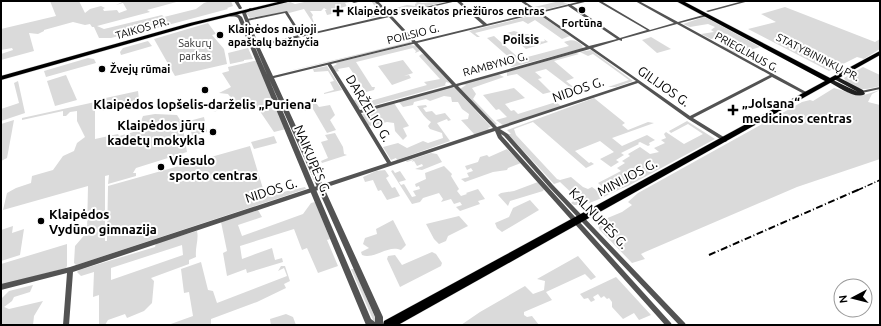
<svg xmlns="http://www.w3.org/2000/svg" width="881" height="326" font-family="Ubuntu,sans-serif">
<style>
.green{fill:#dadada;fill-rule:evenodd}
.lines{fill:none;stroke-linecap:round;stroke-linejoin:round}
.primary-casing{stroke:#dbdbdb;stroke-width:1}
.minor{fill:#535353;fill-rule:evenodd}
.tertiary{fill:#535353;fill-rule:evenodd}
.secondary{fill:#202020;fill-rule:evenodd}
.primary{fill:#000;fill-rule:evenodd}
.rail-far1{stroke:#000;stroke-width:1.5;stroke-dasharray:5.5 2 1 2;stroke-linecap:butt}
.rail{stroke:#000;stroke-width:2;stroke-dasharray:7 2.5 1 2.5;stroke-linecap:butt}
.poi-dot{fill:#000;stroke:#fff;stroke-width:1.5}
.labels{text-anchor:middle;stroke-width:4;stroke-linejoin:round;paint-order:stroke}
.far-poi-label{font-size:11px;font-weight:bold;fill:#000;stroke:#fff;text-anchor:start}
.far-street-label{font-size:11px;fill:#000;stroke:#fff}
.far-park-label{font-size:11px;fill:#313131;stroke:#fff}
.far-neighbourhood-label{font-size:12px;font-weight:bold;fill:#000;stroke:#fff}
.street-label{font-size:13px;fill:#000;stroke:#fff}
.poi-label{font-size:13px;font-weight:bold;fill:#000;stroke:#fff;text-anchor:start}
</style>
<rect width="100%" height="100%" fill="#fff"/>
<g class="green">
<path d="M 50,1 L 79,1 L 85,13 L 90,9 L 101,6 L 105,8 L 103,9 L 104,11 L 117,10 L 119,13 L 127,10 L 123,3 L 116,5 L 124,1 L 180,1 L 147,10 L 150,12 L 97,26 L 104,29 L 162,15 L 164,17 L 196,9 L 204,3 L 210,1 L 231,1 L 233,6 L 227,8 L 228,9 L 134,34 L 135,32 L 111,38 L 99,38 L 94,27 L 92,27 L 90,24 L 85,25 L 73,22 L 44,30 L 44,31 L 38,34 L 29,33 L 34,51 L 1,60 L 1,54 L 13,50 L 12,48 L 1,50 L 1,29 L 56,16 Z"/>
<path d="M 309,1 L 355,1 L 345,3 L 347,6 L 334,10 L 336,13 L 327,15 L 325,10 L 327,10 L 324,8 L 321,11 L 310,11 L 313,15 L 312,17 L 315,26 L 304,9 L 289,13 L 284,12 L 250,18 L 246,13 L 252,10 L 290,2 L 295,4 Z"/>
<path d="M 371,1 L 375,1 L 387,15 L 369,18 L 364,12 L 377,9 Z"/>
<path d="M 414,1 L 422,3 L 449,1 L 392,14 L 388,10 L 407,5 L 415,6 L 415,4 L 417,3 Z"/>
<path d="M 560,1 L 568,4 L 543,10 L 534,7 Z"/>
<path d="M 785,7 L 875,42 L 880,39 L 880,49 L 864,59 L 857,57 L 829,71 L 748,29 L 776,22 L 761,14 Z"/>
<path d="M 534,15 L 540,15 L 570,36 L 562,39 L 535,20 L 528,24 L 523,21 L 475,33 L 480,37 L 477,37 L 469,31 Z"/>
<path d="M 704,17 L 707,18 L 760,47 L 736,54 L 721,46 L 734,44 L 729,41 L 735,39 L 727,34 L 711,39 L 701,34 L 714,32 L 711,30 L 715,27 L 708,24 L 690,27 L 683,24 Z"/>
<path d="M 208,23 L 216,34 L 212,35 L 224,49 L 227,64 L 175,76 L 154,39 Z"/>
<path d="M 400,29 L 411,43 L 276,74 L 409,42 Z"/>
<path d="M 514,31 L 521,33 L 519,34 L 528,34 C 534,39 538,43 545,41 L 544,39 L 548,42 L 526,49 L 507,33 Z"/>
<path d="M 494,36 L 520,59 L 569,46 L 564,42 C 573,39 576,40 583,46 L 582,47 L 584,48 L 512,67 L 504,62 L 512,60 L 487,38 Z"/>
<path d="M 651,37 L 671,49 L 657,53 L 642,40 Z"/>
<path d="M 148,41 L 152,46 L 121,55 L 120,52 L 123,48 Z"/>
<path d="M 410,45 L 417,46 L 420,51 L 415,53 L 416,51 L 413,48 L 356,62 L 372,87 L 375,87 L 374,90 L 366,92 L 349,67 L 338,69 L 339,71 L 336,72 L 332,67 L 337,64 L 335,63 Z"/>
<path d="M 248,48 L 253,59 L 244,60 L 244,61 L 230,64 L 228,53 Z"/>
<path d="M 591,50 L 633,81 L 616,87 L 608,87 L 629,80 L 593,54 L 588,56 L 580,52 Z"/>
<path d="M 576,53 L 579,54 L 554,61 L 574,78 L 566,81 L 577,90 L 575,91 L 546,69 L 535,72 L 542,78 L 538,79 L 551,92 L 543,94 L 517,74 L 507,76 L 507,72 Z"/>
<path d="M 422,54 L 425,55 L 450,83 L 446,82 L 445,85 L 447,85 L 364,108 L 363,107 L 358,108 L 353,101 L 360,97 L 363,103 L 427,85 L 424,82 L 440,79 L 419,56 Z"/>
<path d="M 88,58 L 94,59 L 96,63 L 46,77 L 44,71 Z"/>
<path d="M 403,60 L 413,73 L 404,76 L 409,75 L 411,78 L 392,85 L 378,66 Z"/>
<path d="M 254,61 L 256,61 L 286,129 L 274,132 L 253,101 L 213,112 L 235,103 L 228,94 L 219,93 L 231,87 L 222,73 L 229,71 L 228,67 Z"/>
<path d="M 327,66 L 342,90 L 324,94 L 324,93 L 334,90 L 330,82 L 334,81 L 328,71 L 314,72 L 313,69 Z"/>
<path d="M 863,67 L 880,75 L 880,86 C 868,90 850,92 844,78 Z"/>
<path d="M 498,74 L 504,77 L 472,88 L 476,94 L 473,99 L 497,124 L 495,125 L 460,89 L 466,85 L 461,84 Z"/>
<path d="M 66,75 L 77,100 L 55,106 L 47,81 Z"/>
<path d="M 18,81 L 25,113 L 1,121 L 1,109 L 19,103 L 14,83 Z"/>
<path d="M 451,87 L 455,88 L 491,127 L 488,128 L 490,131 L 475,135 L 461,120 L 468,119 L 469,114 L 462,109 L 458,102 L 452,102 L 451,97 L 444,96 L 430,101 L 426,99 L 414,102 L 413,105 L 403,107 L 399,102 Z"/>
<path d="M 514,88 L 525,98 L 505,104 L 511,111 L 514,110 L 518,114 L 556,102 L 561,106 L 504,126 L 496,120 L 507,117 L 499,109 L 496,110 L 483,95 Z"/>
<path d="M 834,88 L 861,96 L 880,90 L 872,94 L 868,102 L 880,105 L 880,159 L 797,187 L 645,252 L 641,254 L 645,259 L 632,263 L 599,229 L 598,222 L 622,212 L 632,205 L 628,202 L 638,193 L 802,102 L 810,100 L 813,101 Z"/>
<path d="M 138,91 L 139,99 L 102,111 L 101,99 Z"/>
<path d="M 594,98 L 625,123 L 622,125 L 628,130 L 648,122 L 654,123 L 612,138 L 622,146 L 647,135 L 655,140 L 649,143 L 650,145 L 648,146 L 640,142 L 638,143 L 639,144 L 621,153 L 624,155 L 616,160 L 619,162 L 611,167 L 600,159 L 614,152 L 600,141 L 575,151 L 589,163 L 591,162 L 594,164 L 586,168 L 533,122 L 514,129 L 516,135 L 557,179 L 560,180 L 571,177 L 583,187 L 588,189 L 592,187 L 600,193 L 606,190 L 598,183 L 621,171 L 617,168 L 625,163 L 622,161 L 630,156 L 628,154 L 640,147 L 650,154 L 659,152 L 654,148 L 665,143 L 661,140 L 666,138 L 664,134 L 666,132 L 684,144 L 703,134 L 688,124 L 671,133 L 669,131 L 687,121 L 715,139 L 628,186 C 610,192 593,206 574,205 L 571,203 L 577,198 L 560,182 L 554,184 L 508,134 L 511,134 L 507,130 Z"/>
<path d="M 314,100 L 319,107 L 330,105 L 335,115 L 330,120 L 336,130 L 327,133 L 313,109 L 313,104 L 307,105 L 309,110 L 305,111 L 302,104 Z"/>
<path d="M 95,102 L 95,139 L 118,134 L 119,136 L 137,131 L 143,116 L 155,114 L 177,115 L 182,123 L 187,152 L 136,168 L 133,173 L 136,173 L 136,176 L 108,184 L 109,175 L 105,176 L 105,241 L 107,241 L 108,186 L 250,146 L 264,192 L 260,193 L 261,197 L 305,187 L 306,189 L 76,265 L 74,263 L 75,246 L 87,232 L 88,186 L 3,210 L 7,193 L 16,188 L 31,183 L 32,176 L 53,170 L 63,156 L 74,151 L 77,143 L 85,137 L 77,121 L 77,111 L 70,112 L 66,116 L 63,116 L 63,111 L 22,120 L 22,118 Z"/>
<path d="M 394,103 L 409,126 L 403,128 L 407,136 L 403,140 L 395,131 L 394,123 L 387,122 L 371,126 L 368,125 L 362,114 L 366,113 L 365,111 Z"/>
<path d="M 426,105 L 427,107 L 423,108 L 426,112 L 432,111 L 436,115 L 445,113 L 451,120 L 448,121 L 447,119 L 437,123 L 450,141 L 397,160 L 396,158 L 391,160 L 383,147 L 398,143 L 407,148 L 423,141 L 428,143 L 443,138 L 442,133 L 430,129 L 428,126 L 431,122 C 424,117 423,114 417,106 Z"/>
<path d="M 204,117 L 207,132 L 192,136 L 189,121 Z"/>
<path d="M 14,120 L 7,158 L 1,161 L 1,124 Z"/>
<path d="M 335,133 L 343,147 L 344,154 L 347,155 L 322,163 L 321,161 L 328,158 L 321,142 L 328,140 L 325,135 Z"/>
<path d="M 274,136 L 277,143 L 254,149 L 251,142 Z"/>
<path d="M 507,149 L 521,163 L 508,168 L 507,170 L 493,172 L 465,182 L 461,179 L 469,177 L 467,173 L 473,171 L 471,168 L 467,170 L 465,166 L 478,162 L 480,157 L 487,155 L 489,157 Z"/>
<path d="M 431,153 L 437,154 L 442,162 L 422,170 L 415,169 L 423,166 L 422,164 L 417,166 L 414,161 L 412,162 L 413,160 L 407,162 L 406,161 Z"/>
<path d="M 444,166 L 452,174 L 451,176 L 459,189 L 457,191 L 461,196 L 467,194 L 466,193 L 478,189 L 485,199 L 478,201 L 480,204 L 460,211 L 456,207 L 462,205 L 460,202 L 454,204 L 451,199 L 441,202 L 443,199 L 439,193 L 423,198 L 420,202 L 412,204 L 391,171 L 393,170 L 395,173 L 400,171 L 406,180 L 399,182 L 401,185 L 404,184 L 412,197 L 416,196 L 413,191 L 420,189 L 419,186 L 416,187 L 415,184 L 426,179 L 425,173 Z"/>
<path d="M 385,170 L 389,176 L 386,178 L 392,188 L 395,187 L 400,196 L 387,200 L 381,190 L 378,191 L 373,180 L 365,182 L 363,177 L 376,171 Z"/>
<path d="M 538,182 L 544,189 L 543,191 L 510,201 L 508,206 L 498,195 L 501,193 L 514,191 Z"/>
<path d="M 530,200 L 539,210 L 502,232 L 497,228 L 495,223 L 509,217 L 513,208 Z"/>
<path d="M 315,202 L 330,239 L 327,240 L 338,266 L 318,273 L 307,248 L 302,250 L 294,229 L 240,246 L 242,259 L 272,248 L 275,260 L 282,258 L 283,262 L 247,273 L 246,269 L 227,276 L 223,253 L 227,251 L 221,222 L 258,210 L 262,217 L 238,225 L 242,236 L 303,214 L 311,203 Z"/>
<path d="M 459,216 L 468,226 L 448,236 L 446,241 L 439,244 L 434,239 L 426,224 Z"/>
<path d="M 393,220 L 406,245 L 401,250 C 388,244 374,260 362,255 L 361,252 L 369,248 L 363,244 L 365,238 L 377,234 L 376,229 Z"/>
<path d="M 13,226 L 12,233 L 24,229 L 20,255 L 1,261 L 1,230 Z"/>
<path d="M 197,231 C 199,239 195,247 196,257 L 189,260 L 189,264 L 151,278 L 154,281 L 152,303 L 144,311 L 127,318 L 125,314 L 108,320 L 105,325 L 99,325 L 99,295 L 93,297 L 94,272 L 81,276 L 77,272 L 79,270 L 155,247 L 156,243 ZM 182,245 L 183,255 L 111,280 L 111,268 Z"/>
<path d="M 67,244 L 67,266 L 66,268 L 1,285 L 1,264 Z"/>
<path d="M 432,252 L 436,254 L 442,263 L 441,266 L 400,287 L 387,259 L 388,256 L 395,255 L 402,265 Z"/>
<path d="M 578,256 L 596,277 L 591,280 L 585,274 L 546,292 L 552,300 L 524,312 L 524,315 L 527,317 L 532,316 L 539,325 L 461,325 L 480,312 L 525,286 L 533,294 L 544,290 L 545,281 L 537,279 Z"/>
<path d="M 201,262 L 208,290 L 213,291 L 217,303 L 287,276 L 284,268 L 278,271 L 281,266 L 285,266 L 290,281 L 284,284 L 286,288 L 257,302 L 211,319 L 211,325 L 168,325 L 193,316 L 189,292 L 184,293 L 181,269 Z"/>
<path d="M 351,269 L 354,269 L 373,313 L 376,320 L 374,322 Z"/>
<path d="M 616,277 L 617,278 L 651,315 L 639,320 L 634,313 L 623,319 L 612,307 L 612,302 L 609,298 L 607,299 L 604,296 L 601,298 L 598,294 L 593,297 L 595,300 L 591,302 L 588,298 L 584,299 L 580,294 Z"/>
<path d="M 33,285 L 30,292 L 14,297 L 12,301 L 4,307 L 9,309 L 43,301 L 34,316 L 33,325 L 1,325 L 1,299 L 9,291 Z"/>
<path d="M 286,314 L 293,317 L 296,325 L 271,325 L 270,319 Z"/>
</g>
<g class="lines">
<g class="primary-casing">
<g id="primary">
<path d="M 282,1 L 292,1 L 194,25 L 1,80 L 1,76 L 190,23 Z"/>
<path d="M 676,1 L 683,1 L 830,78 L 878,52 L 880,51 L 880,55 L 398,325 L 383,325 L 384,321 L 825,81 Z"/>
</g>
</g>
<g class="minor">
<path d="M 353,1 L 362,1 L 354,3 L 352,2 Z"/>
<path d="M 374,1 L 378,1 L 391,15 L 451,1 L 457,1 L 392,16 L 456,84 L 586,47 L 520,1 L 524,1 L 589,46 L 617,39 L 568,6 L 568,4 L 570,4 L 620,38 L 647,30 L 597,1 L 601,1 L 650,30 L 674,23 L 635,1 L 639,1 L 678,22 L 707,14 L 707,16 L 680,23 L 808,93 L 808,95 L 806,95 L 772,77 L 693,118 L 727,139 L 727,141 L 725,142 L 688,119 L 638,83 L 500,129 L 508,134 L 553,185 L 685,323 L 686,325 L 679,325 L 549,187 L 504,136 L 501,134 L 502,136 L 671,323 L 672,325 L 665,325 L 498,138 L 495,131 L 73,272 L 69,325 L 63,325 L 67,273 L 1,290 L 1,284 L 70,267 L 387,163 L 327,64 L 328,63 L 329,63 L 331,64 L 360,110 L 452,85 L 389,17 L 257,47 L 255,46 L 256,45 L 299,35 L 285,13 L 247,21 L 245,20 L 247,19 L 287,11 L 302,35 L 388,15 ZM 677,24 L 770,75 L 690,116 L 593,48 L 619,40 L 622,41 L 622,39 ZM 590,49 L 636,81 L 497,127 L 458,86 ZM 454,87 L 493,128 L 391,162 L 361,113 Z"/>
<path d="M 743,1 L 749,1 L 708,12 L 706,11 Z"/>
<path d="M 880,87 L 880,89 L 862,93 L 860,92 L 861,91 Z"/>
</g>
<g class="tertiary">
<path d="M 234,1 L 238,1 L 242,8 L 241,9 L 239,9 Z"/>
<path d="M 456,1 L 460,1 L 487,24 L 582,1 L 589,1 L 274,78 L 383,317 L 383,325 L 366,325 L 238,18 C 235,15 230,18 227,15 C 231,12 238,13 242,17 L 268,77 L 255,46 L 242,13 L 250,8 L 253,9 L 246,13 L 259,46 L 273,76 L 483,25 ZM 269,79 L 375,317 L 375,322 L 371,319 Z"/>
</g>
<path class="secondary" d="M 836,76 L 863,90 L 865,94 C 856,100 838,87 829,82 L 829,80 L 833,80 L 858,92 L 834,79 L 834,77 Z"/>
<use href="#primary" class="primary"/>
<path class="rail-far1" d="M 858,190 L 880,180"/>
<path class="rail" d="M 709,255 L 860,189"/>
</g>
<g class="poi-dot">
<circle cx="582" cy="10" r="4"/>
<path d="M336 5h4v4h4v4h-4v4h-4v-4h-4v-4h4z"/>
<circle cx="220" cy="35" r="4"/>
<circle cx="102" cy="69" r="4"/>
<circle cx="205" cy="90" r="4"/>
<path d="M731 104h4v4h4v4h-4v4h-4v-4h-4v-4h4z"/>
<circle cx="213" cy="132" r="4"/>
<circle cx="161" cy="167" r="4"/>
<circle cx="41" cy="221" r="4"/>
</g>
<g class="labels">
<g class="far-poi-label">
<text x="347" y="15">Klaipėdos sveikatos priežiūros centras</text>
<text x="582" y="27" text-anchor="middle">Fortūna</text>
<text x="228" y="33">Klaipėdos naujoji<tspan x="228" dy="13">apaštalų bažnyčia</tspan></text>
<text x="110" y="73">Žvejų rūmai</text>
</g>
<g class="far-street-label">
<text transform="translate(142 28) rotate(-16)" y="4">TAIKOS PR.</text>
<text transform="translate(413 34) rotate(-14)" y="4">POILSIO G.</text>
<text transform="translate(747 52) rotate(29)" y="4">PRIEGLIAUS G.</text>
<text transform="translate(818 57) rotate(27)" y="4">STATYBININKŲ PR.</text>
<text transform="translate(495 64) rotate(-15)" y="4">RAMBYNO G.</text>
</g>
<g class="far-park-label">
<text x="195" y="47">Sakurų<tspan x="195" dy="13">parkas</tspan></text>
</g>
<g class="far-neighbourhood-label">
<text x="521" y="44">Poilsis</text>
</g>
<g class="street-label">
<text transform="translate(664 86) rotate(35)" y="5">GILIJOS G.</text>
<text transform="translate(578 89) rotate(-19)" y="5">NIDOS G.</text>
<text transform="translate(369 108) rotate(59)" y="5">DARŽELIO G.</text>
<text transform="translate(313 160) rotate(67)" y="5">NAIKUPĖS G.</text>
<text transform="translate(627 177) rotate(-28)" y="5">MINIJOS G.</text>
<text transform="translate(271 190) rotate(-18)" y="5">NIDOS G.</text>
<text transform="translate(599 218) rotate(46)" y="5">KALNUPĖS G.</text>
</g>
<g class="poi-label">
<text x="742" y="108">„Jolsana“<tspan x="742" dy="15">medicinos centras</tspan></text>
<text x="205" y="109" text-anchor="middle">Klaipėdos lopšelis-darželis „Puriena“</text>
<text x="205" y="130" text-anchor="end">Klaipėdos jūrų<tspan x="205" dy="15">kadetų mokykla</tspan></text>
<text x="169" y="165">Viesulo<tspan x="169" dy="15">sporto centras</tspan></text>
<text x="49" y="219">Klaipėdos<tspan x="49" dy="15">Vydūno gimnazija</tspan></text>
</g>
</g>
<rect width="881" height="326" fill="none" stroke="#000000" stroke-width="4"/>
<g transform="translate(853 298) rotate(263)"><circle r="19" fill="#ffffff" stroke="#999999"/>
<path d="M0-3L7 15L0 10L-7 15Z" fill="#000000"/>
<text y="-6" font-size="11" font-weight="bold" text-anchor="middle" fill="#000000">N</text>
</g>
</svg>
